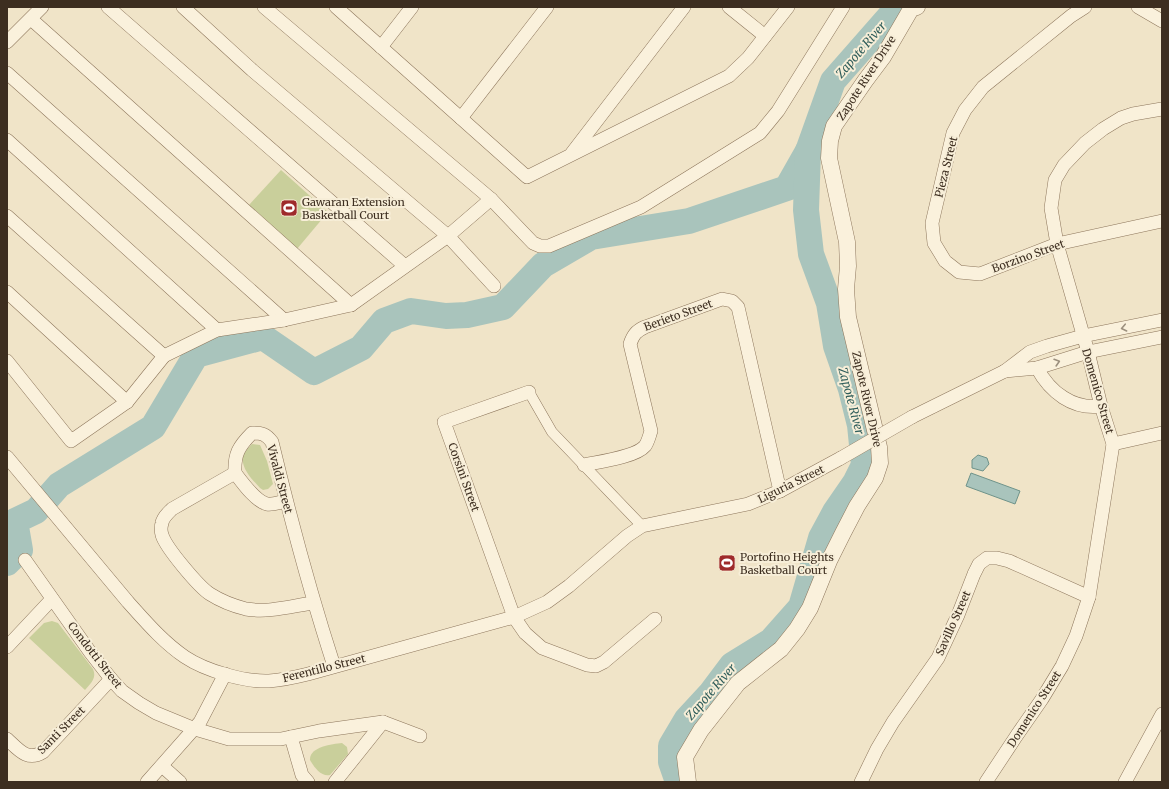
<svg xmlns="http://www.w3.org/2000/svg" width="1169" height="789" font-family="Merriweather,serif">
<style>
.green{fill:#c9cf9b}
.water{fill:#a9c4bc;stroke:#6f938a}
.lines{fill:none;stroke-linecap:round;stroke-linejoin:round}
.river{stroke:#a9c4bc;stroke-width:26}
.pedestrian-casing{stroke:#8d765c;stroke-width:11}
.minor-casing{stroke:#8d765c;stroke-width:14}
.tertiary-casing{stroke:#8d765c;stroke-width:17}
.pedestrian{stroke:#faf1dc;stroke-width:10}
.minor{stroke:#faf1dc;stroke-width:13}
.tertiary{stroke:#faf1dc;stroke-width:16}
.minor-bridge-casing{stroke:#8d765c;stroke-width:14;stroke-linecap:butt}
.minor-bridge{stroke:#faf1dc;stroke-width:13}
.oneway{stroke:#9c907e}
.labels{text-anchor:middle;stroke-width:4;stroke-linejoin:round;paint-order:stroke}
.street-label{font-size:11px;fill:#3d2e20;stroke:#f7eed8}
.poi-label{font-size:11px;fill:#3d2e20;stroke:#f7eed8;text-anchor:start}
.water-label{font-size:12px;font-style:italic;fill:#2f5d5a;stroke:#f7eed8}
</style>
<rect width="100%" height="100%" fill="#f0e4c8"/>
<g class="green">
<path d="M 281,170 L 328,212 L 297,249 L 249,205 Z"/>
<path d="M 252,444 L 260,445 L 267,461 L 273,484 L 268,489 L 263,490 L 260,488 C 252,479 240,468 243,454 Z"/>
<path d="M 52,621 L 58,623 L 93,669 C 97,678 91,683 85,690 L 29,638 L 44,623 Z"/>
<path d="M 342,743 L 347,747 L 348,754 L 330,775 C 321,777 314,767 310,760 C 309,747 332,744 342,743 Z"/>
</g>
<g class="water">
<path d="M 978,455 L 987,458 L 989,464 L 983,471 L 972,468 L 972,460 Z"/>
<path d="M 971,473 L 1020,491 L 1015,504 L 966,486 Z"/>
</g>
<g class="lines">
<g class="river">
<path d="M 7,563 L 20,550 L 15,521 L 36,511 L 59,485 L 153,427 L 196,355 L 263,337 L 314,372 L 361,348 L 384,321 L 411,311 L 446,316 L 467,315 L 503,307 L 543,265 L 591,237 L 689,221 L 787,188 L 808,151"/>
<path d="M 678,782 L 671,762 L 671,746 L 687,719 L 711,693 L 732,665 L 771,641 L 801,607 L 821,538 L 835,512 L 855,483 L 864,465 L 860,425 L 851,389 L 836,346 L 829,303 L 811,254 L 806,210 L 808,151 L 833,81 L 898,7"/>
</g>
<g class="pedestrian-casing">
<path id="pedestrian" d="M 529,392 L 552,432 L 642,526"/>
</g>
<g class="minor-casing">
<g id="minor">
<path d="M 108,7 L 405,266"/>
<path d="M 183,7 L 252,70 L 448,236 L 494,286"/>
<path d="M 264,7 L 491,199 L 533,243 L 540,246 L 549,246 L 641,207 L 760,133 L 778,111 L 843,7"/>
<path d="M 336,7 L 527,177 L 729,76 L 748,58 L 788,7"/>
<path d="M 729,7 L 765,36"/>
<path d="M 1085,7 L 1071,16 L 983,87 L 965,110 L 953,133 L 932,223 L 934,243 L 945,261 L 959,272 L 980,274 L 1057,244 L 1162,221"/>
<path d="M 1138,7 L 1162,21"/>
<path d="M 31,19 L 351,305"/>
<path d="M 7,42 L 42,7"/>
<path d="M 381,47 L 412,7"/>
<path d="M 7,73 L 284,320"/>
<path d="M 461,118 L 547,7"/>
<path d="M 7,140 L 217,330"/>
<path d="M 572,153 L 684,7"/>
<path d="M 7,216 L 164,356"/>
<path d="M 7,292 L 127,402"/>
<path d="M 7,361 L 71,441 L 127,402 L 164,356 L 217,330 L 284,320 L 351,305 L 448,236 L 491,199"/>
<path d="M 1037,368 C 1050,392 1073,410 1101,406"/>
<path d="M 1005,371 L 1037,368 L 1088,352 L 1162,337"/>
<path d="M 529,392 L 444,422 L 514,617 L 525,633 L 542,648 L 587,665 L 596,666 L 604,662 L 655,619"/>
<path d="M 912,417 L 1005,371 L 1030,352 L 1047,346 L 1083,336 L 1162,320"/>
<path d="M 1113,444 L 1162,433"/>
<path d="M 7,457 L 128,602 C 146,622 163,642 185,657 C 206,671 245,682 269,681 C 283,680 296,677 308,674 L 514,617 L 547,602 L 569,586 L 627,536 L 642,526 L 748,504 L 780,491 L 841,458"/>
<path d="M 584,465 C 598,462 636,457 645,446 C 648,442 649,437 651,431 L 630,344 C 633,335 636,331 645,327 L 722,299 L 732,301 L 738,307 L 780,491"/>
<path d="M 235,473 C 234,454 239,446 252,433 C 262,433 266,434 272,442 C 290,517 310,592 334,666"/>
<path d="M 235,473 L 172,509 C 168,513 163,517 162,523 C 161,526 161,532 162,535 C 166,548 199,587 210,594 C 221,601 234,606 246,609 C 268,613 292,606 313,603"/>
<path d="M 235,473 C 242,482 255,501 267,504 C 273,505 280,502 286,501"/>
<path d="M 25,560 L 90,652 L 111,679 L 122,691 L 139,703 L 156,713 L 195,729 L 229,739 L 281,739 L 319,731 L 383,722 L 420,736"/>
<path d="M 7,647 L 52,599"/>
<path d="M 291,737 L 302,775 L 308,782"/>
<path d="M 7,739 C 18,749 27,762 43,752 L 111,679"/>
<path d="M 162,766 L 180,782"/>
<path d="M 147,782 L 200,722 L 225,674"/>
<path d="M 335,782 L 383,722"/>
<path d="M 861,782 L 877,749 L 893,722 L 938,658 L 958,615 L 974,574 L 979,564 L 987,558 L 997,558 L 1009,561 L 1089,597"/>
<path d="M 986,782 L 1017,735 L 1042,699 L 1062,666 L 1076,636 L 1089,597 L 1113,444 L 1101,406 L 1088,352 L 1057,244 L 1051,208 L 1055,180 L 1064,165 L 1085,143 L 1103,129 L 1121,118 L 1133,114 L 1162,109"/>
<path d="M 1125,782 L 1162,714"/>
</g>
</g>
<g class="tertiary-casing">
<path id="tertiary" d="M 688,782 L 685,757 L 701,730 L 738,683 L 781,649 L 797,629 L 810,608 L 829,561 L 843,533 L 857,506 L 875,478 L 880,463 L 879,447 L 848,317 L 846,289 L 848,266 L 847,242 L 829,158 L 830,141 L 834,126 L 865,81 L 883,57 L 911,9 L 917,7"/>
</g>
<use href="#pedestrian" class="pedestrian"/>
<use href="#minor" class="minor"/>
<use href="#tertiary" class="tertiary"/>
<g class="minor-bridge-casing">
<path id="minor-bridge" d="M 841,458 L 912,417"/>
</g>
<use href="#minor-bridge" class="minor-bridge"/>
</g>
<defs><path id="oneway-chevron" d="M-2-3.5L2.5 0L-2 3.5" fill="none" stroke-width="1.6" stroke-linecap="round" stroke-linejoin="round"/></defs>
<g class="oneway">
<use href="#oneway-chevron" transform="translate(1124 328) rotate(168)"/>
<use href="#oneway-chevron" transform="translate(1057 362) rotate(-17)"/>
</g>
<defs>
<g id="stadium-square" transform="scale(0.9)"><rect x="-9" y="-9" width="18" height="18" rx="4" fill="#9e2a2b" stroke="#f7eed8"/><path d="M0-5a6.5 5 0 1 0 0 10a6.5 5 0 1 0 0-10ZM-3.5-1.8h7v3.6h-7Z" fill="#fff"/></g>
</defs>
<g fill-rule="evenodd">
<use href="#stadium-square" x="289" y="208"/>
<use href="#stadium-square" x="727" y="563"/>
</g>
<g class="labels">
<g class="street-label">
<text transform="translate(866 78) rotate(-57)" y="4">Zapote River Drive</text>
<text transform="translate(946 167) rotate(-76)" y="4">Pieza Street</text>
<text transform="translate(1028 256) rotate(-20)" y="4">Borzino Street</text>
<text transform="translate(678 315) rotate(-20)" y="4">Berieto Street</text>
<text transform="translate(1098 391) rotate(74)" y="4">Domenico Street</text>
<text transform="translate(867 399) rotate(77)" y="4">Zapote River Drive</text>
<text transform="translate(464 477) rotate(70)" y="4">Corsini Street</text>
<text transform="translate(280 479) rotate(75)" y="4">Vivaldi Street</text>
<text transform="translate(791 484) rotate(-26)" y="4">Liguria Street</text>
<text transform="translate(953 623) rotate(-66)" y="4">Savillo Street</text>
<text transform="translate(95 655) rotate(52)" y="4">Condotti Street</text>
<text transform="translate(324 668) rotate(-14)" y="4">Ferentillo Street</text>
<text transform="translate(1034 709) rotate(-57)" y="4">Domenico Street</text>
<text transform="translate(61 730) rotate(-45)" y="4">Santi Street</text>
</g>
<g class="poi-label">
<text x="302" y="206">Gawaran Extension<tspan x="302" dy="13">Basketball Court</tspan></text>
<text x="740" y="561">Portofino Heights<tspan x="740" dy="13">Basketball Court</tspan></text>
</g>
<g class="water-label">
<text transform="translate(861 50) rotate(-49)" y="4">Zapote River</text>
<text transform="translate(851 401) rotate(75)" y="4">Zapote River</text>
<text transform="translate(711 692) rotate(-49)" y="4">Zapote River</text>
</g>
</g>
<rect width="1169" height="789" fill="none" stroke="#3d2e20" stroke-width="16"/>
</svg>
